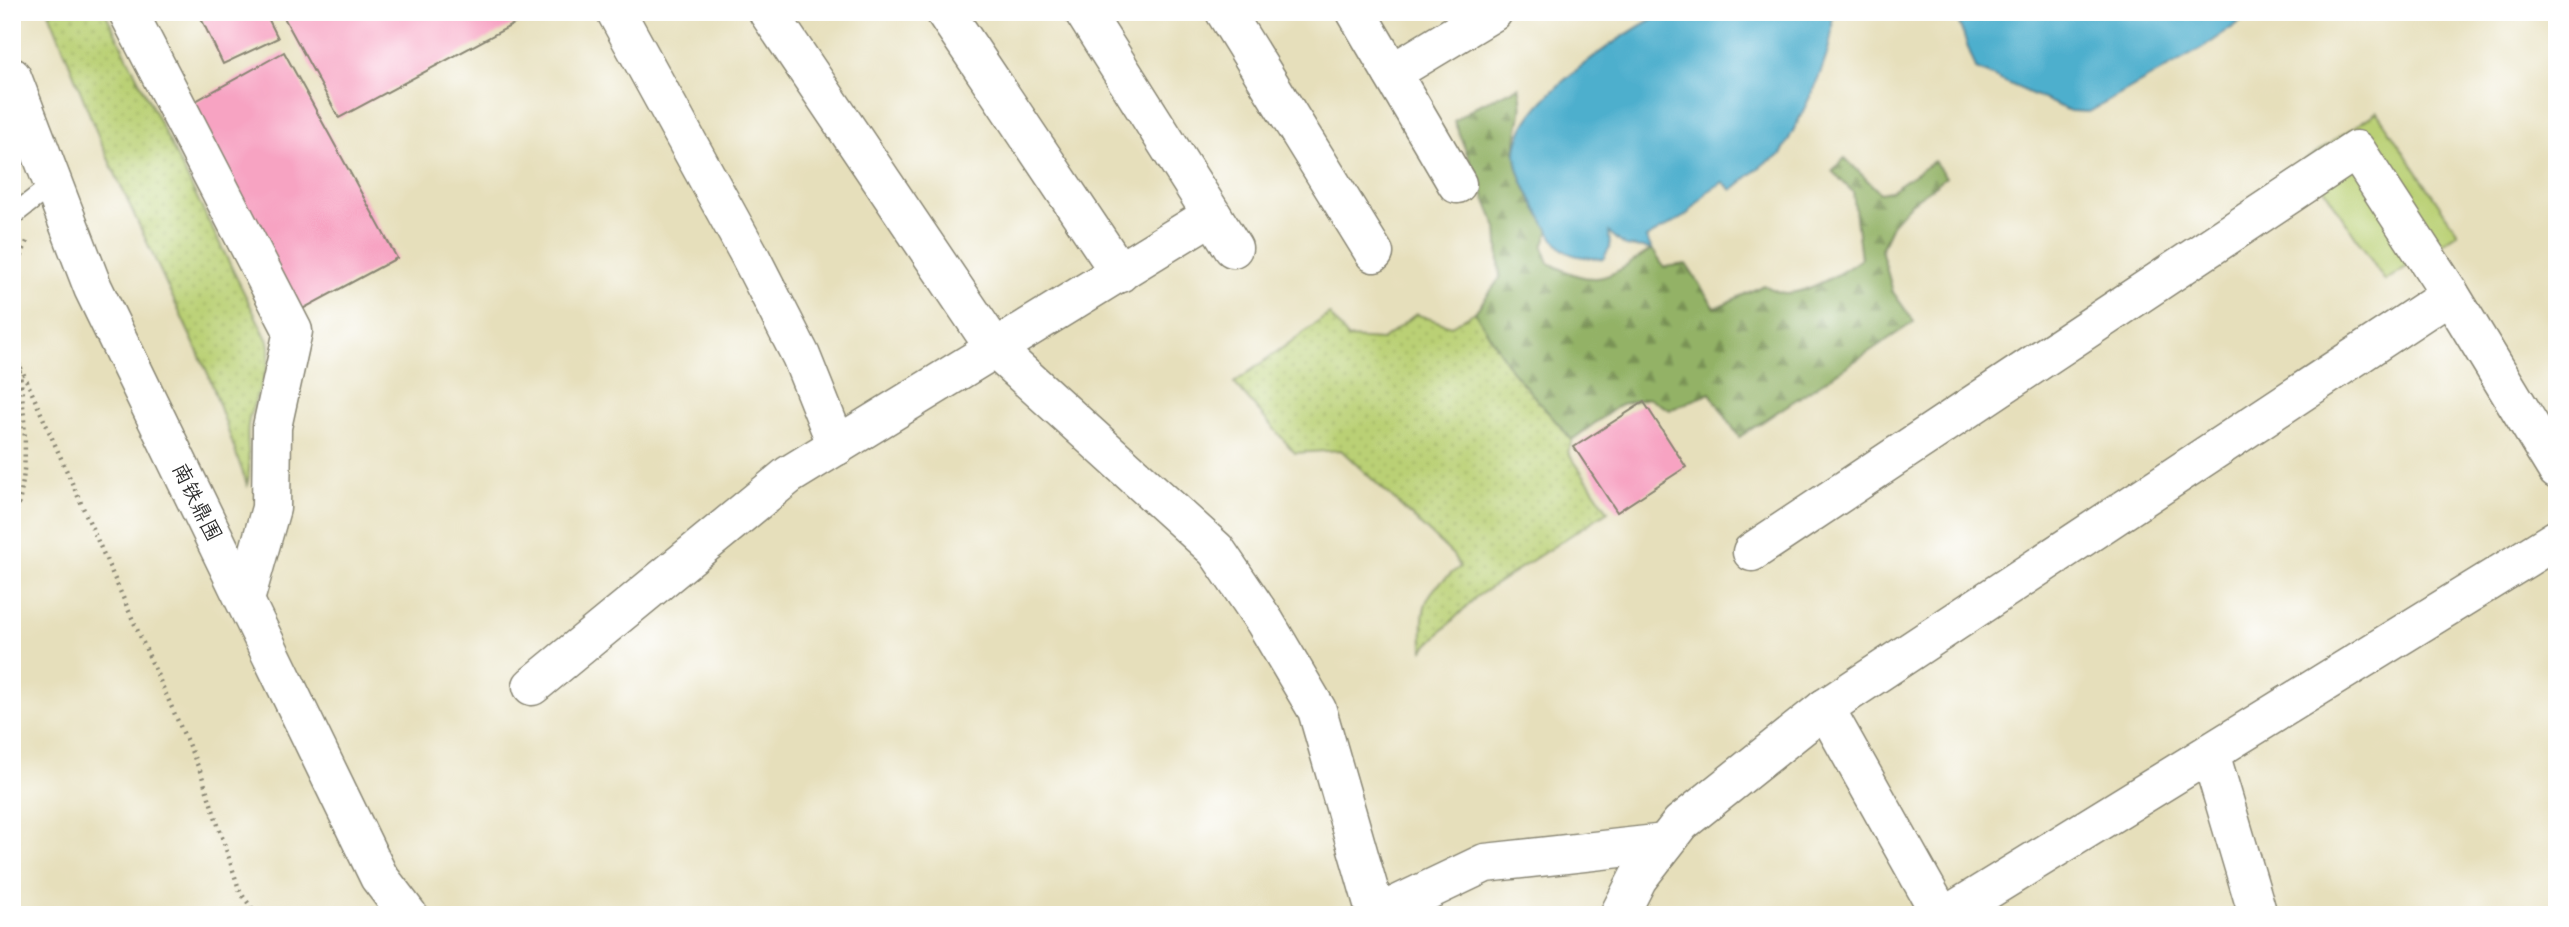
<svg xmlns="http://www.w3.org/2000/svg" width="2569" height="927" font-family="Mali,'LXGW WenKai TC',sans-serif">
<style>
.grass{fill:url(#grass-dots);stroke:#727e50;stroke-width:2}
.forest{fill:url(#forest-firs);stroke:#5f6e48;stroke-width:2}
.pitch{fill:#bad074;stroke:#727e50;stroke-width:2}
.water{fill:#4eafcd;stroke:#3c6d7c;stroke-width:2}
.building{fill:#f7a3c2}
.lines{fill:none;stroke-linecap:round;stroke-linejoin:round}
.service-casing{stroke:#888573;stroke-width:22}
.minor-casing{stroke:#888573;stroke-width:41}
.tertiary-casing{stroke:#888573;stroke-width:41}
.path{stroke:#888573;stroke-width:4.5;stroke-dasharray:2 5;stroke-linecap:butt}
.service{stroke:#fff;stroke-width:19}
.minor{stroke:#fff;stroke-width:38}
.tertiary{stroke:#fff;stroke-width:38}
.labels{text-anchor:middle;stroke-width:5;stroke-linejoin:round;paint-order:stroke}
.street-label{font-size:21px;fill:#2b2b2b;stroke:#fff}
</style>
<defs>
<pattern id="grass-dots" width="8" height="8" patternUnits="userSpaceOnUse" patternTransform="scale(1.75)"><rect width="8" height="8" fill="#bad074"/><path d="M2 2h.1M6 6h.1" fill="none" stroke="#a0b365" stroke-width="1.8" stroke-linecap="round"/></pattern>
<pattern id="forest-firs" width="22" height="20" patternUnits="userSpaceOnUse" patternTransform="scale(1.75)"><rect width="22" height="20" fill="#93b266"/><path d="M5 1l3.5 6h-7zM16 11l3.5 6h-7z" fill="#789154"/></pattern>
</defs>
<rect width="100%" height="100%" fill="#fff"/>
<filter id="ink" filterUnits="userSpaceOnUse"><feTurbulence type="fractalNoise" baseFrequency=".0143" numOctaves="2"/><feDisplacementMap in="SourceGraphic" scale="14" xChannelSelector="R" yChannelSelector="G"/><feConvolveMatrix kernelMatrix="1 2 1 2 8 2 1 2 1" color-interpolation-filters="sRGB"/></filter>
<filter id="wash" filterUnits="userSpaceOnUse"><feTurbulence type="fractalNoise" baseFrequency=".00686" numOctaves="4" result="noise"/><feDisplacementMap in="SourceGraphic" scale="28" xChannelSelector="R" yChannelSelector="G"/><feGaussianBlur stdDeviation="1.57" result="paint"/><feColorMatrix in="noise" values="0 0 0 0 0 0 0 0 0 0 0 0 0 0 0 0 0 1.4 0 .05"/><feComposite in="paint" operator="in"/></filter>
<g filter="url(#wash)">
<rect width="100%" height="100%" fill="#e6dfbb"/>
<g class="grass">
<path d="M 49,12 L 105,12 L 268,341 C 275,369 252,397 248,425 C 245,446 253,464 247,485 L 209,376 L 101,143 Z"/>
<path d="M 1475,312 L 1511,370 L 1572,440 L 1568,452 L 1608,511 L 1476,597 L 1423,650 C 1422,604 1421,595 1460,567 L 1453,555 L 1341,450 L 1295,453 L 1234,383 L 1329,314 L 1348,338 L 1382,340 L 1416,314 L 1451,326 Z"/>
</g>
<path class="forest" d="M 1519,87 C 1527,115 1513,131 1516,157 C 1519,183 1537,209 1549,231 L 1543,247 L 1549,263 C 1600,290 1607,278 1652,249 L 1664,267 L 1686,264 L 1715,308 L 1764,285 C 1770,288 1779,293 1785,293 C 1806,294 1845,271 1861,259 L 1853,192 L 1832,171 L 1845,158 L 1880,193 L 1890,191 L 1934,161 L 1946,177 L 1910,204 L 1893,223 L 1881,249 L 1893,292 L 1914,322 L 1739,437 L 1710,393 L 1670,410 L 1648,398 L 1621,404 L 1572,440 L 1511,370 L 1475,312 L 1500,278 L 1497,228 L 1454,121 L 1476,106 Z"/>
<path class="pitch" d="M 2377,112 L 2458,233 L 2385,281 L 2305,160 Z"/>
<g class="water">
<path d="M 1664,12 L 1831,12 C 1840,50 1798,119 1781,155 L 1765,163 L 1732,190 L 1723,182 L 1707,192 L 1687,215 L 1646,238 L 1652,249 L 1625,246 L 1609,232 L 1610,247 L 1603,259 C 1560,256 1561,252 1540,215 C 1531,199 1517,174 1516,156 C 1513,103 1622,35 1664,12 Z"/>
<path d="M 1955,12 L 2254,12 L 2206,46 L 2089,112 L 2070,111 L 1976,69 Z"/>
</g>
<g id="blocks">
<g class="building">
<path d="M 198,12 L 265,12 L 278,38 L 223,64 Z"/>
<path d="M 281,12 L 525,12 L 527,17 L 339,118 Z"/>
<path d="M 284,52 L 397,258 L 297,312 L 185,107 Z"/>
<path d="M 1644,402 L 1686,467 L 1617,512 L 1574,447 Z"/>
</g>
</g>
</g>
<g filter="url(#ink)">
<use href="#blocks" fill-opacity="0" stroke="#888573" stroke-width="2"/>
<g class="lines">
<g class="service-casing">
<path id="service" d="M 12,216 L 53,184"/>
</g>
<g class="minor-casing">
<g id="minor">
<path d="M 128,12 L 293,331 L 272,427 L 271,508 L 245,600"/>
<path d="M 616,12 L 749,254 L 801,356 L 837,446"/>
<path d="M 768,12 L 996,350 L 1216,550 L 1265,622 L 1317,710 L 1376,914"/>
<path d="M 945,12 L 1120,273"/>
<path d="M 1084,12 L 1233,248"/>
<path d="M 1225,12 L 1374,253"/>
<path d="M 1356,12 L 1457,184"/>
<path d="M 1392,73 L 1493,12"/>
<path d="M 1752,552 L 2356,150 L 2450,294 L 2557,470"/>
<path d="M 532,686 L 789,475 L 1212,215"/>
<path d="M 1825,708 L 1941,915"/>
<path d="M 2210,753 L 2258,915"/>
<path d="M 1376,915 L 1485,863 L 1665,843"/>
<path d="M 1619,915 L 1638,878 L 1681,823 L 1825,708 L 2450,294"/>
<path d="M 1947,915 L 2557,539"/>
</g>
</g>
<g class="tertiary-casing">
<path id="tertiary" d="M 12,77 L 93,288 L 379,877 L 408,915"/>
</g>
<g class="path">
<path d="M 12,348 L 201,773 L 240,892 L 257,915"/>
<path d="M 18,354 C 14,316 12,275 28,239"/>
<path d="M 12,525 C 32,474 24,416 19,363"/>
</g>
<use href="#service" class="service"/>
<use href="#minor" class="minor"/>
<use href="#tertiary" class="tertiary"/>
</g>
</g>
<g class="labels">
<g class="street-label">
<text transform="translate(197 502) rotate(64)" y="7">南铁鼎围</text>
</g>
</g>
<rect width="2569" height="927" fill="none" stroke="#fff" stroke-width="42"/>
</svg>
